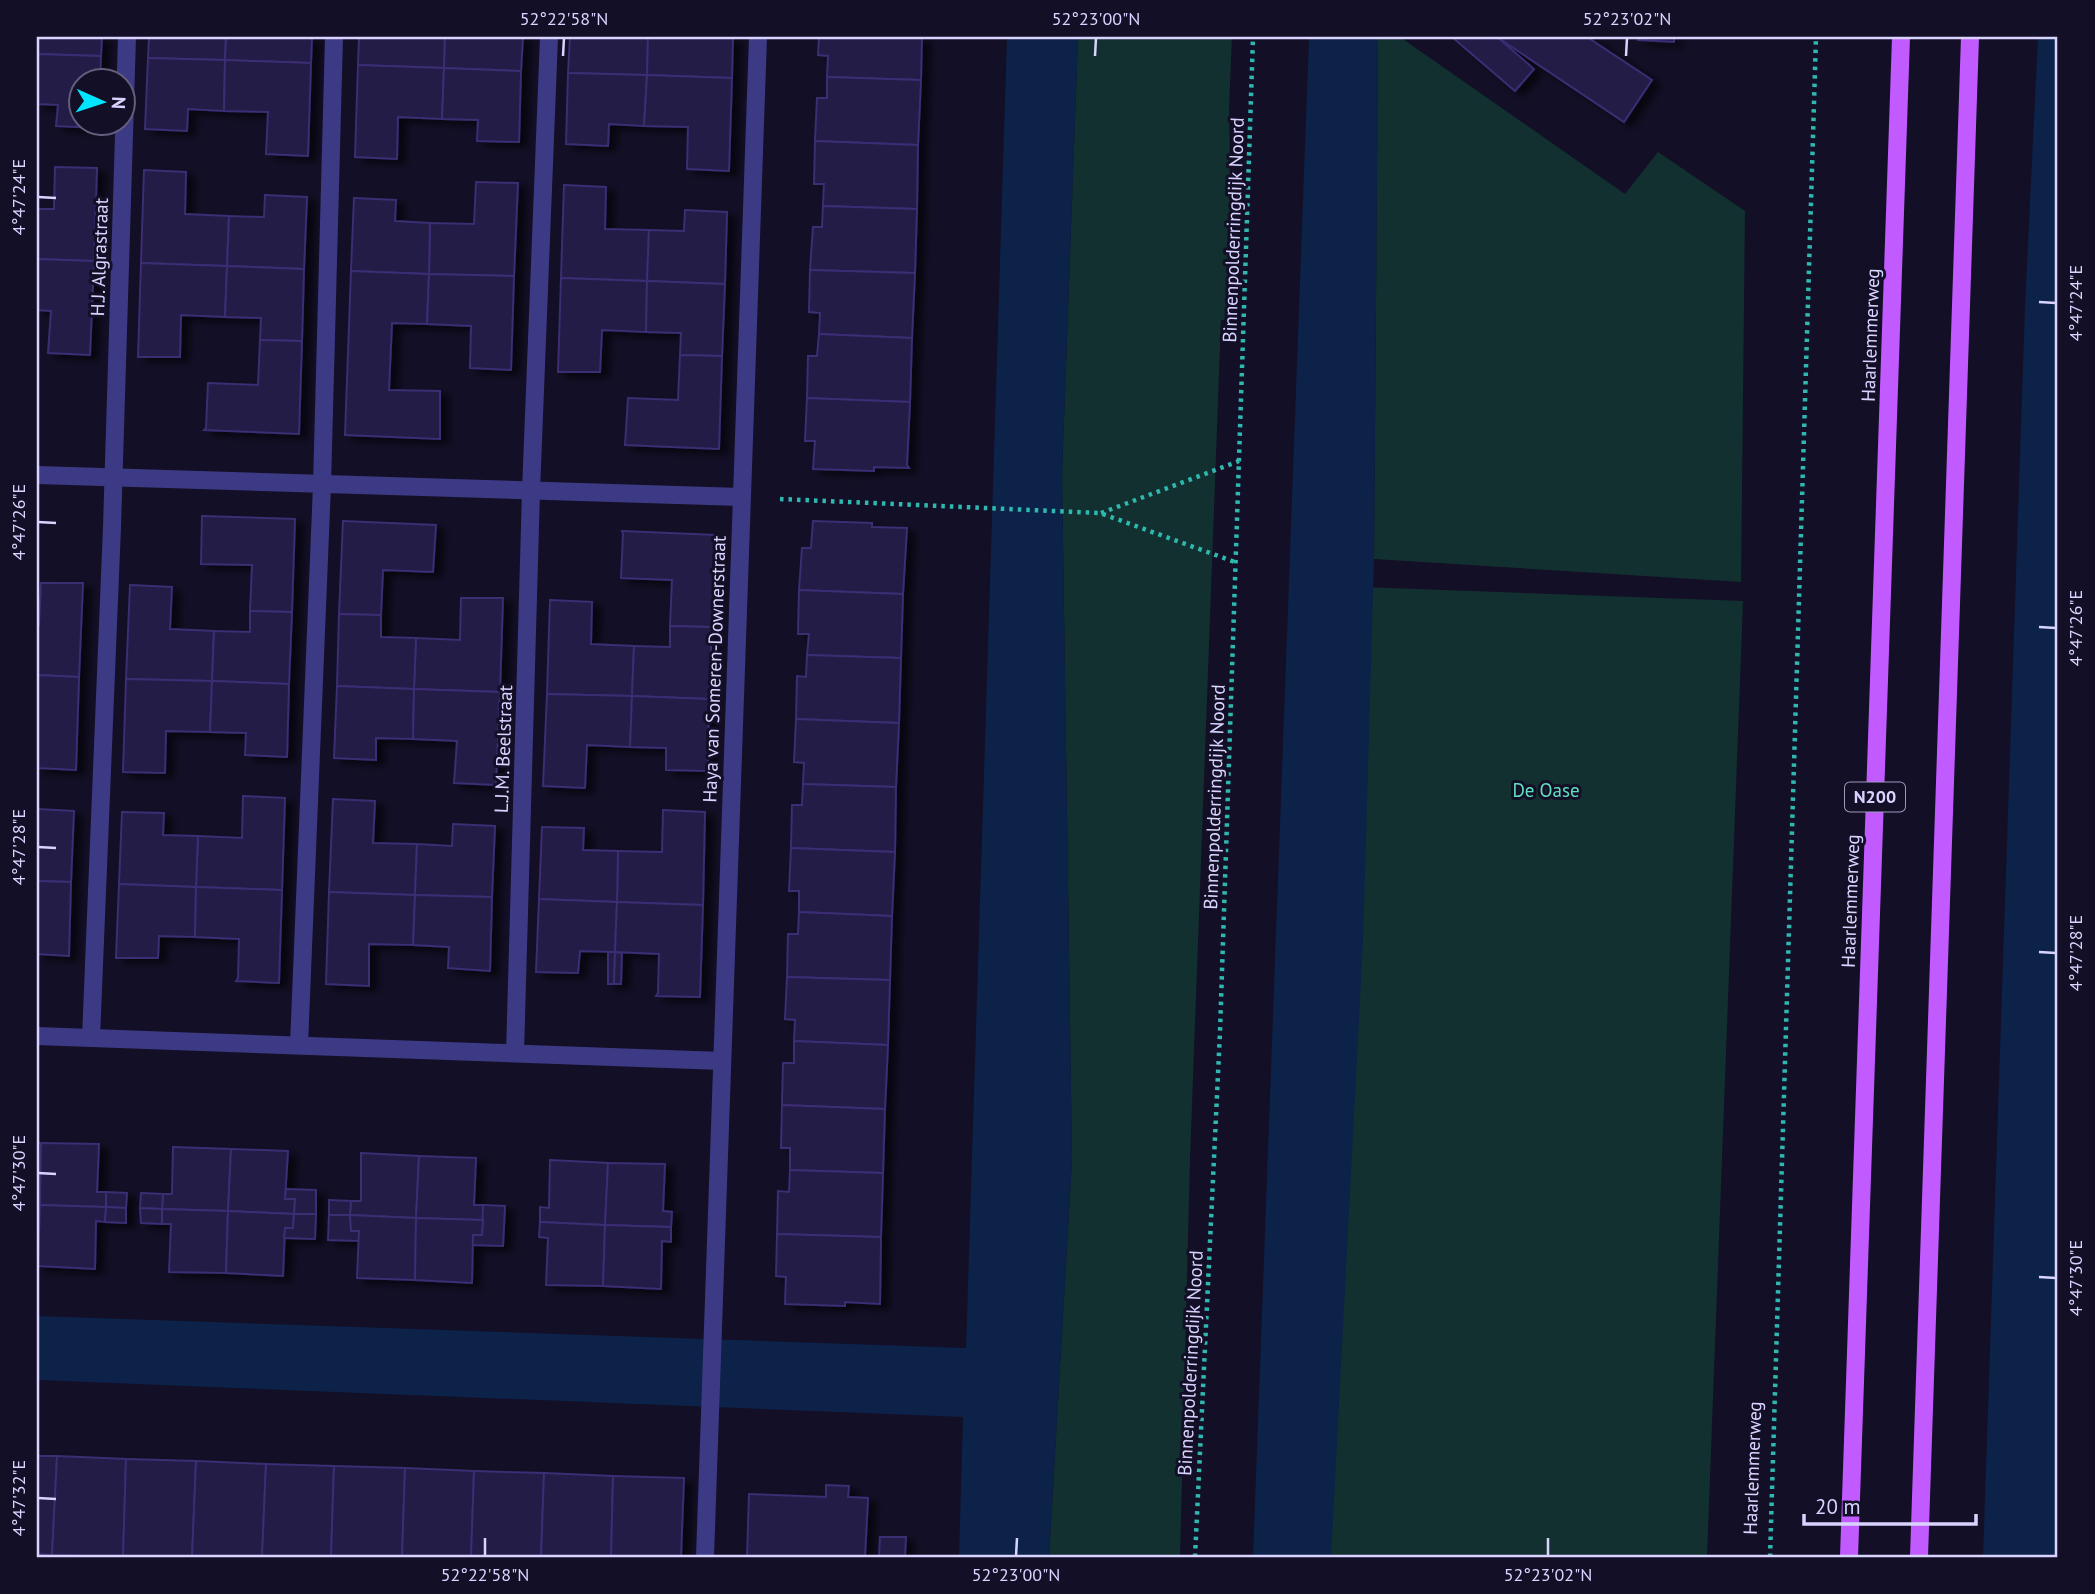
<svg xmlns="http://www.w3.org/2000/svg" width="2095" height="1594" font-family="'PT Sans',sans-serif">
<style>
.green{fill:#12302f}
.water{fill:#0c2248}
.building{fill:#241b47;stroke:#3b2d73;stroke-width:2;filter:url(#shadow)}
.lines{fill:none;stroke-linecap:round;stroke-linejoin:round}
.path{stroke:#2fb8b0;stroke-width:4.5;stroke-dasharray:3.5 5;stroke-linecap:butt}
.street{stroke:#3d3a85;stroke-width:18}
.primary{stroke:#c25bff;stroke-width:18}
.ticks{fill:none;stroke:#d9d4ff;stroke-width:2.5}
.labels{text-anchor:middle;stroke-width:6;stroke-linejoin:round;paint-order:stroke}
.shield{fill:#130f26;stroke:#9e99be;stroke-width:2}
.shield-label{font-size:18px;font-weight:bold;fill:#d9d4ff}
.street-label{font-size:19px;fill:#d9d4ff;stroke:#130f26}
.park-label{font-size:19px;fill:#5fe0c0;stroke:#130f26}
.neatline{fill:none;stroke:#d9d4ff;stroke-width:2.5}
.ticks-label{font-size:18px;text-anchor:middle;fill:#d9d4ff}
</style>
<defs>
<filter id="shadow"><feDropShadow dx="8" dy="4.5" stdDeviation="3.5" flood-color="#0009"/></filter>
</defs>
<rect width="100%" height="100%" fill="#130f26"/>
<g class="green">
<path d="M 1078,37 L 1232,37 L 1229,108 L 1233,319 L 1221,320 L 1190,1159 L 1180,1557 L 1049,1557 L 1072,1160 L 1062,474 Z"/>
<path d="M 1378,37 L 1400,37 L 1625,194 L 1658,152 L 1745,211 L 1741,582 L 1374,559 Z"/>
<path d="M 1362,587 L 1743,601 L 1707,1557 L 1329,1557 Z"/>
</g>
<g class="water">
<path d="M 1007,37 L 1078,37 L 1062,474 L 1072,1160 L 1049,1557 L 959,1557 L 963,1417 L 37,1380 L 37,1316 L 966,1348 Z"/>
<path d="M 1309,37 L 1378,37 L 1374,559 L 1363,942 L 1331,1557 L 1253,1557 Z"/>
<path d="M 2038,37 L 2058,37 L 2058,1557 L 1983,1557 L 2025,306 Z"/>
</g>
<g class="building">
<path d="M 37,37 L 102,37 L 101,56 L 37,54 Z"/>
<path d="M 149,37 L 226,37 L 225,60 L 148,58 Z"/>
<path d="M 226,37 L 312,37 L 311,63 L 225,60 Z"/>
<path d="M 359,37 L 445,37 L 444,68 L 358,65 Z"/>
<path d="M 445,37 L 523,37 L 521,71 L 444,68 Z"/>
<path d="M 570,37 L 648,37 L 647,75 L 568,73 Z"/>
<path d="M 648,37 L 733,37 L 732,78 L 647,75 Z"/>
<path d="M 819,37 L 922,37 L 921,80 L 827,77 L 828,56 L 818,55 Z"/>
<path d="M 1452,37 L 1497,37 L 1534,69 L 1515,91 Z"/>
<path d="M 1497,37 L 1587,37 L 1652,80 L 1624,122 Z"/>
<path d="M 1638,37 L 1674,37 L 1674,42 L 1638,40 Z"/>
<path d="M 37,54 L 101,56 L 100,80 L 80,80 L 80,122 L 99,122 L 98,128 L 56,126 L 58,105 L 37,104 Z"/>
<path d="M 148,58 L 225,60 L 224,111 L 188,109 L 187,131 L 145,129 Z"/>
<path d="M 225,60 L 311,63 L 308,156 L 266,154 L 268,112 L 224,111 Z"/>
<path d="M 358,65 L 444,68 L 442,119 L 398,117 L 397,159 L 355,157 Z"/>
<path d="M 444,68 L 521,71 L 519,142 L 477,141 L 478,120 L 442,119 Z"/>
<path d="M 568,73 L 647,75 L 644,126 L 609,124 L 608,146 L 566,144 Z"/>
<path d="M 647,75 L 732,78 L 729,171 L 687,169 L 688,127 L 644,126 Z"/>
<path d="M 827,77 L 921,80 L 918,145 L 815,141 L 817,98 L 827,98 Z"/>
<path d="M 815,141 L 918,145 L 917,209 L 823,206 L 824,184 L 814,184 Z"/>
<path d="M 55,167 L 97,168 L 94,261 L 37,259 L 37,209 L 54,209 Z"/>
<path d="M 144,170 L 186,172 L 185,214 L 229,216 L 227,266 L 141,263 Z"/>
<path d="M 476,182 L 518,183 L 514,276 L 429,274 L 430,223 L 474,224 Z"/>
<path d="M 564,185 L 606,187 L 605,229 L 649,230 L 647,281 L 561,278 Z"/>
<path d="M 265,195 L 307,197 L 304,269 L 227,266 L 229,216 L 264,217 Z"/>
<path d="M 354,198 L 396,200 L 395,221 L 430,223 L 429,274 L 351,271 Z"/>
<path d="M 823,206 L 917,209 L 915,273 L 810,270 L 813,227 L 822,227 Z"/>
<path d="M 685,210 L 727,212 L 725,284 L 647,281 L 649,230 L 684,231 Z"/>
<path d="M 37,259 L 94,261 L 90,355 L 48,353 L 51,311 L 37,310 Z"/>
<path d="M 141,263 L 227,266 L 225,317 L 181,315 L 180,357 L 138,357 Z"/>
<path d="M 227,266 L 304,269 L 302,341 L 260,340 L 261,318 L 225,317 Z"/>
<path d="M 810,270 L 915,273 L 912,338 L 819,334 L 820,313 L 809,312 Z"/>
<path d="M 351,271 L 429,274 L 427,324 L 392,323 L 389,390 L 440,391 L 440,439 L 345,435 Z"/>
<path d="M 429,274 L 514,276 L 511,370 L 470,368 L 471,326 L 427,324 Z"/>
<path d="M 561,278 L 647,281 L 646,332 L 602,330 L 600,372 L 558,372 Z"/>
<path d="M 647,281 L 725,284 L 722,356 L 680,355 L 681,333 L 646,332 Z"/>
<path d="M 819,334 L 912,338 L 910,402 L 807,398 L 808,356 L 817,356 Z"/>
<path d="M 260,340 L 302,341 L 299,434 L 204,430 L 206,428 L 208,383 L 258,385 Z"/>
<path d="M 680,355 L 722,356 L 719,449 L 625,445 L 628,398 L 678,400 Z"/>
<path d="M 807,398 L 910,402 L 907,465 L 909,468 L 874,467 L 874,471 L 813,469 L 815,441 L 805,441 Z"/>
<path d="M 202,516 L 295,519 L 292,612 L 250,611 L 252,565 L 201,564 Z"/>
<path d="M 343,521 L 436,525 L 433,572 L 383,570 L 381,615 L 339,614 Z"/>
<path d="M 813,521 L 872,523 L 872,527 L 907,528 L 903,594 L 799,590 L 802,548 L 811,548 Z"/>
<path d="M 622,531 L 716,535 L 712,627 L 670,626 L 672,580 L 621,578 L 623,534 Z"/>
<path d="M 41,583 L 83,583 L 79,677 L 37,675 L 37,625 L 39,625 Z"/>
<path d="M 130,585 L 172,587 L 170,629 L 214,631 L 212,681 L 126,679 Z"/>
<path d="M 799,590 L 903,594 L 901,658 L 807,655 L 809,634 L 798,634 Z"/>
<path d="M 461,598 L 503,598 L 500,692 L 414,689 L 416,638 L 460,640 Z"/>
<path d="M 550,600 L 592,602 L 591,644 L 634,646 L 632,696 L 547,694 Z"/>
<path d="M 250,611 L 292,612 L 289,684 L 212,681 L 214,631 L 250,632 Z"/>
<path d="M 339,614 L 381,615 L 381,637 L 416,638 L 414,689 L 337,686 Z"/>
<path d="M 670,626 L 712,627 L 709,699 L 632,696 L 634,646 L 670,647 Z"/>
<path d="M 807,655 L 901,658 L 899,723 L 796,719 L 797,676 L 806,677 Z"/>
<path d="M 37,675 L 79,677 L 76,770 L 37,768 Z"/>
<path d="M 126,679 L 212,681 L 210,732 L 166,731 L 165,773 L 123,772 Z"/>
<path d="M 212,681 L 289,684 L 287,757 L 245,755 L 246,733 L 210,732 Z"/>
<path d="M 337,686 L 414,689 L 413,739 L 376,738 L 376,760 L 334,758 Z"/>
<path d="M 414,689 L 500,692 L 496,785 L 454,783 L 457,741 L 413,739 Z"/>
<path d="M 547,694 L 632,696 L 630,747 L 587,745 L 585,788 L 543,786 Z"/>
<path d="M 632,696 L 709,699 L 708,771 L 666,770 L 666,748 L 630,747 Z"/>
<path d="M 796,719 L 899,723 L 896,787 L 803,784 L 804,763 L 794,762 Z"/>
<path d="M 803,784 L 896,787 L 895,852 L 791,848 L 792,805 L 802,805 Z"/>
<path d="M 243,796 L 285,798 L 282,890 L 196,887 L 198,836 L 242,838 Z"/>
<path d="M 333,799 L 375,801 L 373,843 L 417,844 L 415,895 L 329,892 Z"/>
<path d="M 37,809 L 74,811 L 71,882 L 37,881 Z"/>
<path d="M 663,810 L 705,812 L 703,905 L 617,902 L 618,851 L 662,852 Z"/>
<path d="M 122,812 L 164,813 L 163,835 L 198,836 L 196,887 L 119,884 Z"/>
<path d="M 453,824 L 495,826 L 492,897 L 415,895 L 417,844 L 452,846 Z"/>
<path d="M 542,827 L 584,828 L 583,850 L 618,851 L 617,902 L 539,899 Z"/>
<path d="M 791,848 L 895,852 L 892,916 L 799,912 L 799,891 L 789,891 Z"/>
<path d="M 37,881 L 71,882 L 69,956 L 37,954 Z"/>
<path d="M 119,884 L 196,887 L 195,937 L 159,936 L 158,958 L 116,958 Z"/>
<path d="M 196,887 L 282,890 L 279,983 L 236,981 L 238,978 L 239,939 L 195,937 Z"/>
<path d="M 329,892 L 415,895 L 413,945 L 369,944 L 369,986 L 326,984 Z"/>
<path d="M 415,895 L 492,897 L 490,971 L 448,968 L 449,947 L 413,945 Z"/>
<path d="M 539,899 L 617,902 L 615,952 L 580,951 L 578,973 L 536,972 Z"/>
<path d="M 617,902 L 703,905 L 700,997 L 656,996 L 658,993 L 659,954 L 615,952 Z"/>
<path d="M 799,912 L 892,916 L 890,980 L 787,977 L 788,934 L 798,934 Z"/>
<path d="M 608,952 L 615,952 L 614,984 L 608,984 Z"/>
<path d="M 615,952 L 622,953 L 621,984 L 614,984 Z"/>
<path d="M 787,977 L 890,980 L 888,1045 L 794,1041 L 795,1020 L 785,1019 Z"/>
<path d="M 794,1041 L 888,1045 L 885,1109 L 782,1105 L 783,1063 L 794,1063 Z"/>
<path d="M 782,1105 L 885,1109 L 883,1173 L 790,1170 L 790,1148 L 781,1148 Z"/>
<path d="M 37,1143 L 41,1143 L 40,1205 L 37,1205 Z"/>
<path d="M 41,1143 L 99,1144 L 97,1192 L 106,1192 L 106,1207 L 40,1205 Z"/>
<path d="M 173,1147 L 231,1149 L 228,1211 L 162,1209 L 163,1194 L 172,1194 Z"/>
<path d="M 231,1149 L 288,1151 L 285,1199 L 295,1199 L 294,1214 L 228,1211 Z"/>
<path d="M 361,1153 L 419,1156 L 416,1218 L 350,1215 L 351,1201 L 361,1201 Z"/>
<path d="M 419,1156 L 476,1158 L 474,1205 L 483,1205 L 483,1220 L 416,1218 Z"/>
<path d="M 550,1160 L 608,1163 L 605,1225 L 540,1222 L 540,1207 L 549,1208 Z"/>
<path d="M 608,1163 L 665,1164 L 663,1211 L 672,1212 L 671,1227 L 605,1225 Z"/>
<path d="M 790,1170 L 883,1173 L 881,1237 L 777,1234 L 778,1191 L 789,1192 Z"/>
<path d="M 286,1189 L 316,1190 L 316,1214 L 294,1214 L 295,1199 L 285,1199 Z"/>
<path d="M 106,1192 L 127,1193 L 126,1208 L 106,1207 Z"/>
<path d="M 141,1193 L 163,1194 L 162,1209 L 140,1208 Z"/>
<path d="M 329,1200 L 351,1201 L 350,1215 L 329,1215 Z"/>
<path d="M 37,1205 L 40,1205 L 38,1266 L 37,1266 Z"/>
<path d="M 40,1205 L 106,1207 L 105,1222 L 96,1221 L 95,1269 L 38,1266 Z"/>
<path d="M 483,1205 L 505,1206 L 503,1246 L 472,1245 L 473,1235 L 482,1235 Z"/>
<path d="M 106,1207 L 126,1208 L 126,1223 L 105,1222 Z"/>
<path d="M 140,1208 L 162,1209 L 162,1224 L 141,1223 Z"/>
<path d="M 162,1209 L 228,1211 L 226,1273 L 169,1272 L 171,1224 L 162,1224 Z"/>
<path d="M 228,1211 L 294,1214 L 293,1228 L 285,1228 L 283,1276 L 226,1273 Z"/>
<path d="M 294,1214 L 316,1214 L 315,1239 L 284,1238 L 285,1228 L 293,1228 Z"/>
<path d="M 329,1215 L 350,1215 L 351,1231 L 359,1231 L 360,1241 L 328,1240 Z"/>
<path d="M 350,1215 L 416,1218 L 415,1280 L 357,1278 L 359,1231 L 351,1231 Z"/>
<path d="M 416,1218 L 483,1220 L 482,1235 L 473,1235 L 472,1283 L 415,1280 Z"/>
<path d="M 540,1222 L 605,1225 L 603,1286 L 546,1285 L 548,1238 L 539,1237 Z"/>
<path d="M 605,1225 L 671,1227 L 671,1242 L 662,1241 L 661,1289 L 603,1286 Z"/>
<path d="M 777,1234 L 881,1237 L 880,1304 L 845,1302 L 845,1306 L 785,1304 L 786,1277 L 776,1276 Z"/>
<path d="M 37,1456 L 57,1456 L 52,1555 L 37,1554 Z"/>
<path d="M 57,1456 L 126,1459 L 123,1557 L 52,1555 Z"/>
<path d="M 126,1459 L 196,1461 L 192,1557 L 123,1557 Z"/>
<path d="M 196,1461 L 266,1464 L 262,1557 L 192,1557 Z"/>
<path d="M 266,1464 L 334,1466 L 331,1557 L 262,1557 Z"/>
<path d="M 334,1466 L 405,1468 L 402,1557 L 331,1557 Z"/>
<path d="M 405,1468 L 474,1471 L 471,1557 L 402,1557 Z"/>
<path d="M 474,1471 L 544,1473 L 541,1557 L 471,1557 Z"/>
<path d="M 544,1473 L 613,1476 L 611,1557 L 541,1557 Z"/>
<path d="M 613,1476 L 684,1478 L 681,1557 L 611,1557 Z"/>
<path d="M 826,1485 L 849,1486 L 848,1497 L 868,1498 L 865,1557 L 747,1557 L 749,1494 L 826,1497 Z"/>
<path d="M 880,1537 L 906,1537 L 905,1557 L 879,1557 Z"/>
</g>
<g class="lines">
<g class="path">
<path d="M 780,499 L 1100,513 L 1235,562"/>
<path d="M 1101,513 L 1239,461"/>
<path d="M 1195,1557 L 1220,1032 L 1253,37"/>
<path d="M 1770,1557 L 1816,37"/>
</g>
<g class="street">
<path d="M 37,475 L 741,497"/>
<path d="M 37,1036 L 722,1061"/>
<path d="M 91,1038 L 112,527 L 127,37"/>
<path d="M 299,1045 L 322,485 L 334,37"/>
<path d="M 515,1053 L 531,491 L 549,37"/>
<path d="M 705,1557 L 758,37"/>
</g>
<g class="primary">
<path d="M 1849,1557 L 1901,37"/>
<path d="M 1919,1557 L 1970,37"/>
</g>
</g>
<path class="ticks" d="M 563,56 L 564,38M 1095,56 L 1096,38M 1626,56 L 1627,38M 38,197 L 56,198M 2039,302 L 2056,303M 38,522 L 56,523M 2039,627 L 2056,628M 38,847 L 56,848M 2039,952 L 2056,953M 38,1173 L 56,1174M 2039,1277 L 2056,1278M 38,1498 L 56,1499M 485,1556 L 485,1538M 1016,1556 L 1017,1538M 1548,1556 L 1548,1538"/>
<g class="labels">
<rect class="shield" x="1845" y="782.5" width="60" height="29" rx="5"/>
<g class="shield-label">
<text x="1875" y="803">N200</text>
</g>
<g class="street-label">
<text transform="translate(1233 230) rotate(-88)" y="7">Binnenpolderringdijk Noord</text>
<text transform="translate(99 257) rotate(-88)" y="7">H.J. Algrastraat</text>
<text transform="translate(1870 335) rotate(-88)" y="7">Haarlemmerweg</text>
<text transform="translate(714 669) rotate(-88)" y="7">Haya van Someren-Downerstraat</text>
<text transform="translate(503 749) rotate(-88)" y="7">L.J.M. Beelstraat</text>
<text transform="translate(1214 797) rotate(-88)" y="7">Binnenpolderringdijk Noord</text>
<text transform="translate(1850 901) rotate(-88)" y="7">Haarlemmerweg</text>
<text transform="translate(1190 1363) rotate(-87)" y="7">Binnenpolderringdijk Noord</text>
<text transform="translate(1752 1468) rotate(-88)" y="7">Haarlemmerweg</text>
</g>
<g class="park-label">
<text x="1546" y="797">De Oase</text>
</g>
</g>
<rect width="2095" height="1594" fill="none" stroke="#130f26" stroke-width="77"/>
<g transform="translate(102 102) rotate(93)"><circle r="33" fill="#130f26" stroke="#625e7d" stroke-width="2"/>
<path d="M0-5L12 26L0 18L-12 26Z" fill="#00e5ff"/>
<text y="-10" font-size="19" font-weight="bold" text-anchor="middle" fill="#d9d4ff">N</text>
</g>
<path d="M1804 1514v10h172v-10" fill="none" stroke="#d9d4ff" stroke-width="3.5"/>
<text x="1815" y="1514" font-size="21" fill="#d9d4ff" stroke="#130f26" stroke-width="5" paint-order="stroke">20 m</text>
<rect x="38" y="38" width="2018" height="1518" class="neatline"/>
<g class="ticks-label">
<text x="564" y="25">52°22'58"N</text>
<text x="1096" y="25">52°23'00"N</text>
<text x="1627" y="25">52°23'02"N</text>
<text transform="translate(19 197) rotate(-90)" y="6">4°47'24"E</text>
<text transform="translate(2076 303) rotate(-90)" y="6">4°47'24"E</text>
<text transform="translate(19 522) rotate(-90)" y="6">4°47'26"E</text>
<text transform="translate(2076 628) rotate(-90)" y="6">4°47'26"E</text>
<text transform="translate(19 847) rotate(-90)" y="6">4°47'28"E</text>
<text transform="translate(2076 953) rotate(-90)" y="6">4°47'28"E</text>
<text transform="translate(19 1173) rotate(-90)" y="6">4°47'30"E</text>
<text transform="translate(2076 1278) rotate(-90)" y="6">4°47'30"E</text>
<text transform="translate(19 1498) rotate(-90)" y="6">4°47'32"E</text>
<text x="485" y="1581">52°22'58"N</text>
<text x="1016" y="1581">52°23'00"N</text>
<text x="1548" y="1581">52°23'02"N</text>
</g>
</svg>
